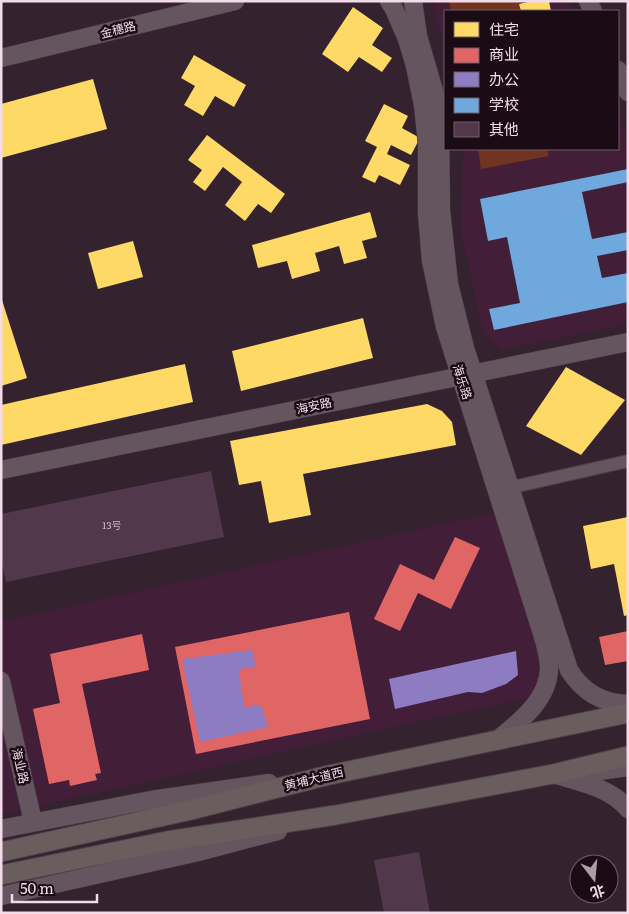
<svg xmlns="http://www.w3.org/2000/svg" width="629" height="914" font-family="Literata,'Noto Sans SC',serif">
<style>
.built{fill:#431e38}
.green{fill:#713420}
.homes{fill:#ffd966}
.shops{fill:#e06666}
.offices{fill:#8e7cc3}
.schools{fill:#6fa8dc}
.building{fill:#52384b}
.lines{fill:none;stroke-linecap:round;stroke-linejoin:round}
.street-casing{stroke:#4e3e48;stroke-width:14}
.secondary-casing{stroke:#4e3e48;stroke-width:19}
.primary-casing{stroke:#4e3e48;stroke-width:21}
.street{stroke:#64555e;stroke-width:12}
.secondary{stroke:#64555e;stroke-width:18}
.primary{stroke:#6a5d5e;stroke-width:19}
.labels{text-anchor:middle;stroke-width:5;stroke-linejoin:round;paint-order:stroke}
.number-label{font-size:10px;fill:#cbb3c2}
.street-label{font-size:12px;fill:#f3dcea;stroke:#1a0b15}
</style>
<rect width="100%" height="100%" fill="#34222e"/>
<g class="built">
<path d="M 436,1 L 568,1 L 573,11 L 445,11 L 445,51 L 434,10 Z"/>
<path d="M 618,115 L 628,138 L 628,324 L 501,350 L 483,334 L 461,231 L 463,149 L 618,149 Z"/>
<path d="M 498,512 L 542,653 L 543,675 L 535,696 L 1,814 L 1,611 L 4,621 Z"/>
</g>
<g class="green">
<path d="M 449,1 L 519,1 L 521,11 L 451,11 Z"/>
<path d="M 478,149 L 547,149 L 549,156 L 481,169 Z"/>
</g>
<g class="homes">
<path d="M 532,1 L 549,1 L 551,11 L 521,11 L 519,4 Z"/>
<path d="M 353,7 L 383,28 L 372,45 L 392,58 L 382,72 L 359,57 L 348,72 L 322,54 Z"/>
<path d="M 194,55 L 246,85 L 234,107 L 215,96 L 203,116 L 184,105 L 195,86 L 181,78 Z"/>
<path d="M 93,79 L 107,129 L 1,158 L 1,104 Z"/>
<path d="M 384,104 L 408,116 L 402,128 L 420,138 L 411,155 L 391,145 L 387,154 L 410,165 L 400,185 L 379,175 L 375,183 L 362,177 L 377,147 L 365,141 Z"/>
<path d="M 207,135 L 285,194 L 271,213 L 258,204 L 245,221 L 225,205 L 242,182 L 223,167 L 205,191 L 193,182 L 202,170 L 188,160 Z"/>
<path d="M 370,212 L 377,237 L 362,241 L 367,258 L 344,264 L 339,246 L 315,253 L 320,271 L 292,279 L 287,261 L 258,268 L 252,245 Z"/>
<path d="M 133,241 L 143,277 L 98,289 L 88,253 Z"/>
<path d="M 1,297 L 27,378 L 1,386 Z"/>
<path d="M 363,318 L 373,358 L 241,391 L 232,351 Z"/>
<path d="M 185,364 L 193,402 L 1,445 L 1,405 Z"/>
<path d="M 566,367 L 625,400 L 581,455 L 526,426 Z"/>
<path d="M 427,404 L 442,411 L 452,422 L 456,445 L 303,474 L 311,515 L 269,523 L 261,481 L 239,485 L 230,441 Z"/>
<path d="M 628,517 L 628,615 L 624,616 L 614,564 L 591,569 L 583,526 Z"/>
</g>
<g class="shops">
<path d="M 455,537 L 480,548 L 451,609 L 418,593 L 400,631 L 374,619 L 400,564 L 434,580 Z"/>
<path d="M 349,612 L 370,719 L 196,754 L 175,647 Z"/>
<path d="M 628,631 L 628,661 L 605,665 L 599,637 Z"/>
<path d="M 142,634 L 149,670 L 82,684 L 101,773 L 95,774 L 97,780 L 70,786 L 69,780 L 49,784 L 33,709 L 60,703 L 50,654 Z"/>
</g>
<g class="offices">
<path d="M 252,650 L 256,666 L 239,670 L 244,707 L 261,705 L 268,727 L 200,742 L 182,659 Z"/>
<path d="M 516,651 L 518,675 L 506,684 L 482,693 L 468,692 L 395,709 L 389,679 Z"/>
</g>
<path class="schools" d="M 628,169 L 628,182 L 582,192 L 592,239 L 628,232 L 628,250 L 597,256 L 602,278 L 628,273 L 628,302 L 494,330 L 489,309 L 520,303 L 507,237 L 488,241 L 480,199 Z"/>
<g class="building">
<path d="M 211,471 L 224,537 L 6,582 L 1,559 L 1,514 Z"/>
<path d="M 419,852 L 430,913 L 384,913 L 374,860 Z"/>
</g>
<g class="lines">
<g class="street-casing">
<path id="street" d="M 509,488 L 628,461"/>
</g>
<g class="secondary-casing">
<g id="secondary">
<path d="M 389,1 L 394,9 L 407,39 L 415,66 L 423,105 L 427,143 L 427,214 L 431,261 L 445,327 L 540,627 C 544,640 549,654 549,668 C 549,700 518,723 496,741"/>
<path d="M 413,1 L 418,36 L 434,91 L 440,124 L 441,210 L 449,284 L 465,348 L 569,670 C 583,692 601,703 628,704"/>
<path d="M 588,1 L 593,11"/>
<path d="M 1,58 L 235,1"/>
<path d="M 618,70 L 628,92"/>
<path d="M 1,470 L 628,342"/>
<path d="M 1,681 L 33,822"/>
<path d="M 584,773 L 628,767"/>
<path d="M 553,774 C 579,782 610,787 628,809"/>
<path d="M 1,829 L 151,800 L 269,783"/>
<path d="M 1,896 L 198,852 L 278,831"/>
</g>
</g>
<g class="primary-casing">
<g id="primary">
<path d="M 1,852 L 191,810 L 329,775 L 628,713"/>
<path d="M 1,875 L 167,841 L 336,815 L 553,774 L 628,756"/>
</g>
</g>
<use href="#street" class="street"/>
<use href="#secondary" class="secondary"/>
<use href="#primary" class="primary"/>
</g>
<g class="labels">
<g class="number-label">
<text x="112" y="529">13号</text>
</g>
<g class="street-label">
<text transform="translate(118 30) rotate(-14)" y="4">金穗路</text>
<text transform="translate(462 382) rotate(72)" y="4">海乐路</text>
<text transform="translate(314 406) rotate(-12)" y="4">海安路</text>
<text transform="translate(20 766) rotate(77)" y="4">海业路</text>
<text transform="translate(314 779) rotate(-14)" y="4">黄埔大道西</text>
</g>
</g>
<rect width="629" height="914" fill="none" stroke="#f3dcea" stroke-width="5"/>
<rect x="444" y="10" width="175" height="140" fill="#1a0b15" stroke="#715f6a"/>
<rect x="454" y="22" width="25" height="15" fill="#ffd966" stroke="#715f6a"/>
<text x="489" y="35" font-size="15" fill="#f3dcea">住宅</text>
<rect x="454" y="48" width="25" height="15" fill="#e06666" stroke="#715f6a"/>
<text x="489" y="60" font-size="15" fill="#f3dcea">商业</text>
<rect x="454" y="72" width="25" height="15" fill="#8e7cc3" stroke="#715f6a"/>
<text x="489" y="85" font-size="15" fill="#f3dcea">办公</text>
<rect x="454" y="98" width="25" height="15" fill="#6fa8dc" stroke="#715f6a"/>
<text x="489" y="110" font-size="15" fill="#f3dcea">学校</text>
<rect x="454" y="122" width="25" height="15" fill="#52384b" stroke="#715f6a"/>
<text x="489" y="135" font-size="15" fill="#f3dcea">其他</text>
<g transform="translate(594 879) rotate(164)"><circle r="24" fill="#1a0b15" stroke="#715f6a"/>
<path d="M0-4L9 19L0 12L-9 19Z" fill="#b09ba8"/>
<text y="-8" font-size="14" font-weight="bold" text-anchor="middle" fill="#f3dcea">北</text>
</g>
<path d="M12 894v8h85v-8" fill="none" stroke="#f3dcea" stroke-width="2.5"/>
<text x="20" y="894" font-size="15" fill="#f3dcea" stroke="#1a0b15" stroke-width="4" paint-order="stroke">50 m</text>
</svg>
